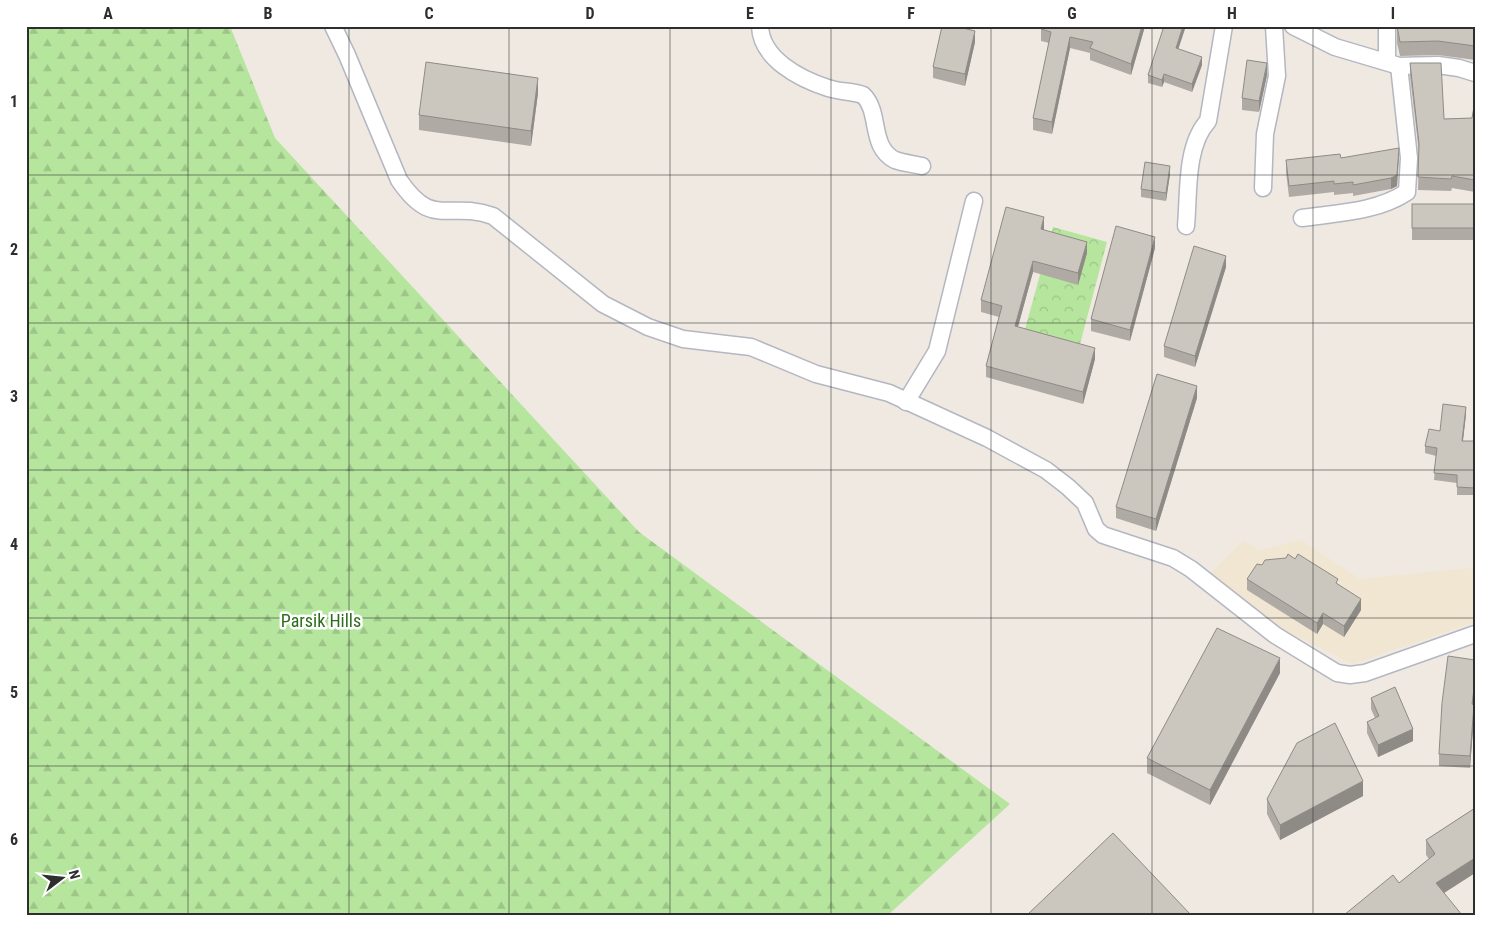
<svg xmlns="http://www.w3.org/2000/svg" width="1501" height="941" font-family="'Roboto Condensed',sans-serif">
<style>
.education{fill:#f0e6d1}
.forest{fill:url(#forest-firs)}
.park{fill:url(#park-crowns)}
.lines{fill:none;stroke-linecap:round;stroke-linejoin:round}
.street-casing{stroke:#b4b7c1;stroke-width:19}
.street{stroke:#fff;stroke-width:16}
.wall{fill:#afaba4}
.shaded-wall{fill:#8e8b86}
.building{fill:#cbc7bf;stroke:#8e8b86}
.grid{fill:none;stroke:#2e2e2e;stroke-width:1;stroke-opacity:0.55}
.labels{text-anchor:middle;stroke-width:5;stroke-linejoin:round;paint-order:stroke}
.park-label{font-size:18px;fill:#2c6e1b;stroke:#fff}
.neatline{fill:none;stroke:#2e2e2e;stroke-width:2}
.grid-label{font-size:16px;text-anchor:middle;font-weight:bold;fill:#2e2e2e}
</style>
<defs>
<pattern id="forest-firs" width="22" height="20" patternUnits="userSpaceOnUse" patternTransform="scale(1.25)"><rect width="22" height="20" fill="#b6e59e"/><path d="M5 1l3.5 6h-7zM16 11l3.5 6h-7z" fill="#9dc588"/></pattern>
<pattern id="park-crowns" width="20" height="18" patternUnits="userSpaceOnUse" patternTransform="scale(1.25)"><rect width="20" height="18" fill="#b6e59e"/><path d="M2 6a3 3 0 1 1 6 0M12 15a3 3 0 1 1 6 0" fill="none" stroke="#9dc588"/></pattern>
</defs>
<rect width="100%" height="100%" fill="#efe9e1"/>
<path class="education" d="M 1301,540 L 1360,579 L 1469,568 L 1475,571 L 1475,622 L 1353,664 L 1284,630 L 1211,573 L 1243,541 L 1261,550 Z"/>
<path class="forest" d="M 26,26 L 230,26 L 275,138 L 639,532 L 1010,804 L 888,915 L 26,915 Z"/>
<path class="park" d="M 1053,227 L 1107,242 L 1079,348 L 1024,333 Z"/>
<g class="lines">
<g class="street-casing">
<g id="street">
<path d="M 333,26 L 347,55 L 399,180 C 433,230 447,200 493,216 L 603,304 L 648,327 L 683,339 L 751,347 L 816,374 L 889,393 L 987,438 L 1046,470 L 1068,487 L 1085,503 L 1096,529 L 1103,535 L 1173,558 L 1191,569 L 1275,635 L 1337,673 L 1350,675 L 1365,673 L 1475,634"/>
<path d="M 760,26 C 761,59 800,79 828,88 C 840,92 852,91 863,95 C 881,112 869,147 895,160 C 903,163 914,164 922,166"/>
<path d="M 1293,26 L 1335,47 L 1399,66 L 1438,65 L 1459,68 L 1475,73"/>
<path d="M 1387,61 L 1387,26"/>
<path d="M 1263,188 L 1265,134 L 1277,76 L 1274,26"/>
<path d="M 1302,218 C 1337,213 1377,212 1407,192 L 1409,158 L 1399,66"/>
<path d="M 1186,226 C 1189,194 1185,146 1208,121 L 1224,26"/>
<path d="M 906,402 L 937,351 L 974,201"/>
</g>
</g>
<use href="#street" class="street"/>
</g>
<g class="wall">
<path d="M 1041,26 L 1145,26 L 1131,75 L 1090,60 L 1090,53 L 1070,48 L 1052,134 L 1033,130 L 1033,118 L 1049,43 L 1041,41 Z"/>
<path d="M 1397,26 L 1475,26 L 1475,60 L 1438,55 L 1400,56 L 1397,43 Z"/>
<path d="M 975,42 L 965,86 L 933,78 L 933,67 Z"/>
<path d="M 1178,49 L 1202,65 L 1192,92 L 1164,82 L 1162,87 L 1148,83 L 1148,75 Z"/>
<path d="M 1410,63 L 1444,119 L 1472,118 L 1475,101 L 1475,192 L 1452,188 L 1451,191 L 1418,190 L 1419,153 L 1410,76 Z"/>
<path d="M 1267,75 L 1259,112 L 1242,110 L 1242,98 Z"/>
<path d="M 538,93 L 531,146 L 419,130 L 419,115 Z"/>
<path d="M 1341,158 L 1399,159 L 1397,186 L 1391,189 L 1353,196 L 1353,193 L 1334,195 L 1334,192 L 1289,197 L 1286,172 L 1286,160 Z"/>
<path d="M 1170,174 L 1166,201 L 1141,197 L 1141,189 Z"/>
<rect x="1412" y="204" width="63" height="36"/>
<path d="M 1044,229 L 1044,230 L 1087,253 L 1078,285 L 1033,272 L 1018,327 L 1095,359 L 1083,404 L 986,377 L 986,366 L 999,317 L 981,312 L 981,300 Z"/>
<path d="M 1155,248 L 1130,341 L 1091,331 L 1091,319 Z"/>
<path d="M 1226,267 L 1195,367 L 1164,357 L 1164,346 Z"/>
<path d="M 1197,398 L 1156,531 L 1116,518 L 1116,507 Z"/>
<path d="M 1466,414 L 1463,441 L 1475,441 L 1475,495 L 1457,495 L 1457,483 L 1434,480 L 1436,456 L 1425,453 L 1425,446 L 1440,431 Z"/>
<path d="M 1247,579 L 1338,584 L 1361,610 L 1344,637 L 1323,624 L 1317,634 L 1247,590 Z"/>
<path d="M 1280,673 L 1210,805 L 1147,773 L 1147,758 Z"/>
<path d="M 1371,698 L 1413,741 L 1378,757 L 1367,733 L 1367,722 L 1375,718 L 1371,709 Z"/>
<path d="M 1473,705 L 1474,716 L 1470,768 L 1439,766 L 1439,754 Z"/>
<path d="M 1363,796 L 1280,840 L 1267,814 L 1267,799 Z"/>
<path d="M 1475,808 L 1475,873 L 1444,893 L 1399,883 L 1429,859 L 1426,855 L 1426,840 Z"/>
</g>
<g class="shaded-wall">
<path d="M 1142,26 L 1145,26 L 1131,75 L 1131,64 Z"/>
<path d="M 1183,26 L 1186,26 L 1176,56 L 1176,48 Z"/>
<path d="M 975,31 L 975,42 L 965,86 L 965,74 Z"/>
<path d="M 1070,37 L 1070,48 L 1052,134 L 1052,122 Z"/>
<path d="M 1202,57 L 1202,65 L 1192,92 L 1192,84 Z"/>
<path d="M 1267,63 L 1267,75 L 1259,112 L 1259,101 Z"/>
<path d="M 1164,74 L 1164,82 L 1162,87 L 1162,80 Z"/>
<path d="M 538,78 L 538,93 L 531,146 L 531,131 Z"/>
<path d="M 1399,148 L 1397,186 L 1391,189 L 1391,178 Z"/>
<path d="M 1170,166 L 1170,174 L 1166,201 L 1166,193 Z"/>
<path d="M 1044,217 L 1044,229 L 1041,241 L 1041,229 Z"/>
<path d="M 1155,237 L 1155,248 L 1130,341 L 1130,330 Z"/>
<path d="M 1087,242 L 1087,253 L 1078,285 L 1078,273 Z"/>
<path d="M 1226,256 L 1226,267 L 1195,367 L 1195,356 Z"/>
<path d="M 1033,261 L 1033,272 L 1015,337 L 1015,326 Z"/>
<path d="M 1095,348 L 1095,359 L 1083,404 L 1083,392 Z"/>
<path d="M 1197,386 L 1197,398 L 1156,531 L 1156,519 Z"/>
<path d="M 1466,407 L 1466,414 L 1462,448 L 1462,441 Z"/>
<path d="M 1361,599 L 1361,610 L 1344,637 L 1344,626 Z"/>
<path d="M 1323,613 L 1323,624 L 1317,634 L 1317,623 Z"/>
<path d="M 1280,658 L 1280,673 L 1210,805 L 1210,790 Z"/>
<path d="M 1475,682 L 1475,694 L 1472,716 L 1472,704 Z"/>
<path d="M 1474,705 L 1474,716 L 1470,768 L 1470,756 Z"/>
<path d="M 1413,729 L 1413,741 L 1378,757 L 1378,745 Z"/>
<path d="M 1363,781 L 1363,796 L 1280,840 L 1280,825 Z"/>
<path d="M 1475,858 L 1475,873 L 1436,898 L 1436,883 Z"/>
</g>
<g class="building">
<path d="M 942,26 L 955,26 L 975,31 L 965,74 L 933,67 Z"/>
<path d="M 1041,26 L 1142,26 L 1131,64 L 1090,48 L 1093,42 L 1070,37 L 1052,122 L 1033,118 L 1051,32 L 1041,29 Z"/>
<path d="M 1164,26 L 1183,26 L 1176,48 L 1202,57 L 1192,84 L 1164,74 L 1162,80 L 1148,75 Z"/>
<path d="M 1397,26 L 1475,26 L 1475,46 L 1438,41 L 1400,42 Z"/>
<path d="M 1247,60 L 1267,63 L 1259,101 L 1242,98 Z"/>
<path d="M 426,62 L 538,78 L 531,131 L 419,115 Z"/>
<path d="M 1410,63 L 1441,63 L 1444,119 L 1472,118 L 1475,101 L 1475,180 L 1452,176 L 1451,179 L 1418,177 L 1419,144 Z"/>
<path d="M 1399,148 L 1397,175 L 1391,178 L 1353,185 L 1353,182 L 1334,184 L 1334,181 L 1289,186 L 1286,160 L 1340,154 L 1341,158 Z"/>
<path d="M 1145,162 L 1170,166 L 1166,193 L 1141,189 Z"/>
<rect x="1412" y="204" width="63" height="24"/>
<path d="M 1006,207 L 1044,217 L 1041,229 L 1087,242 L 1078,273 L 1033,261 L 1015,326 L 1095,348 L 1083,392 L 986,366 L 1002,306 L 981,300 Z"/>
<path d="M 1116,226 L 1155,237 L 1130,330 L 1091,319 Z"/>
<path d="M 1194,246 L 1226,256 L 1195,356 L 1164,346 Z"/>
<path d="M 1157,374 L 1197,386 L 1156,519 L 1116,507 Z"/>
<path d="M 1443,404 L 1466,407 L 1462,441 L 1475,441 L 1475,488 L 1457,487 L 1457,475 L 1434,473 L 1437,448 L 1425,446 L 1429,429 L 1440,431 Z"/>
<path d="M 1288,554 L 1295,559 L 1298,554 L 1338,579 L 1336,583 L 1361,599 L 1344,626 L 1323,613 L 1317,623 L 1247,579 L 1257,564 L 1262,565 L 1265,560 L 1286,558 Z"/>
<path d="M 1217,628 L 1280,658 L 1210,790 L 1147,758 Z"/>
<path d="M 1448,656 L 1475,660 L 1475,682 L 1472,704 L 1474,705 L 1470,756 L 1439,754 L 1442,703 Z"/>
<path d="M 1395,687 L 1413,729 L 1378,745 L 1367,722 L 1379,716 L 1371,698 Z"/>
<path d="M 1335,723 L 1363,781 L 1280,825 L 1267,799 L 1297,743 Z"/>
<path d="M 1475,808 L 1475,858 L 1436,883 L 1462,915 L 1344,915 L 1393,875 L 1399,883 L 1435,854 L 1426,840 Z"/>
<path d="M 1113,833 L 1191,915 L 1027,915 Z"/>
</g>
<path class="grid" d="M 188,26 L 188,915M 349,26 L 349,915M 509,26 L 509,915M 670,26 L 670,915M 831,26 L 831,915M 991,26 L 991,915M 1152,26 L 1152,915M 1313,26 L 1313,915M 26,175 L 1475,175M 26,323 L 1475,323M 26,470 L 1475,470M 26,618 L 1475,618M 26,766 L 1475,766"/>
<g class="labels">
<g class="park-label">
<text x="321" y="627">Parsik Hills</text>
</g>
</g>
<rect width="1501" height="941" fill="none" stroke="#ffffff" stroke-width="55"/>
<g transform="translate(62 878) rotate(74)" stroke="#ffffff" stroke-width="4" paint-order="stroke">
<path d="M0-4L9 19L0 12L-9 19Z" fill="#2e2e2e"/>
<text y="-8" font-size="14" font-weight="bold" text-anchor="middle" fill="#2e2e2e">N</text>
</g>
<rect x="28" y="28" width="1446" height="886" class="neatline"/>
<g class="grid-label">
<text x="108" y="19">A</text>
<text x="268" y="19">B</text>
<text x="429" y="19">C</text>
<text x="590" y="19">D</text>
<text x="750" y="19">E</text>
<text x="911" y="19">F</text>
<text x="1072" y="19">G</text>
<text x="1232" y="19">H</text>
<text x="1393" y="19">I</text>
<text x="14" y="107">1</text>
<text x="14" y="255">2</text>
<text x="14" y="402">3</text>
<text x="14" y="550">4</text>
<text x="14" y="698">5</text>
<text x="14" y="845">6</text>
</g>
</svg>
